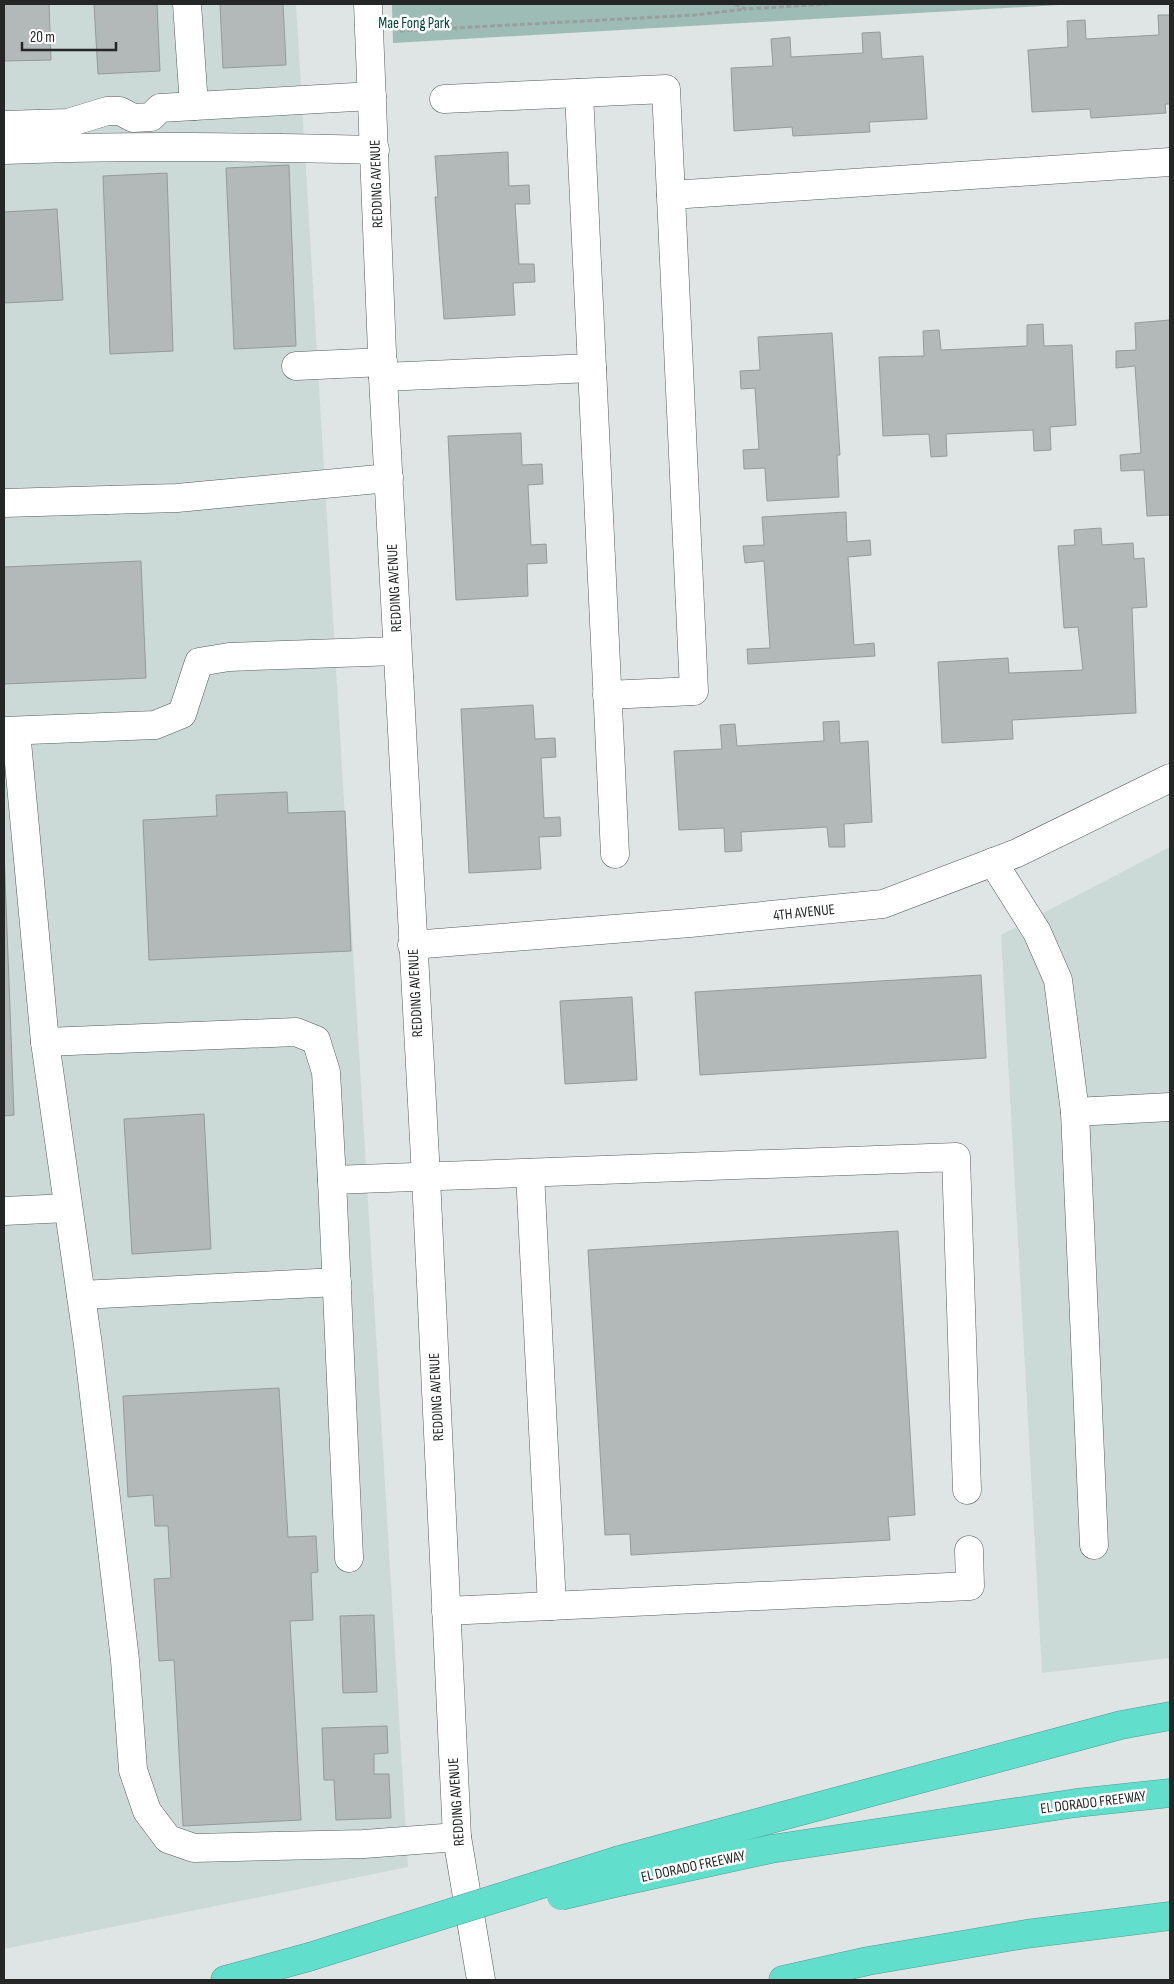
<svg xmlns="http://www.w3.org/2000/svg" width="1174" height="1984" font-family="'Sofia Sans Condensed',sans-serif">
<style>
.built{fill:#cbdad7}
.green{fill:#9dbcb6}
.building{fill:#b2b9b8;stroke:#949b99}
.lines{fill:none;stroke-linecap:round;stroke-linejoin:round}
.minor-casing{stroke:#565c5b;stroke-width:29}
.highway-casing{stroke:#4c9e92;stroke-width:29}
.path{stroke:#9a9f9e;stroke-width:3;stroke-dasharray:5 2.5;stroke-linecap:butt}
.minor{stroke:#fff;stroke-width:28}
.highway{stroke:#62decc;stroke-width:28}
.highway-bridge-casing{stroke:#4c9e92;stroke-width:29;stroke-linecap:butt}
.highway-bridge{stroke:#62decc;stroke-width:28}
.labels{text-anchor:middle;stroke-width:5;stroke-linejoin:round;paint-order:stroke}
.park-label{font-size:15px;fill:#014139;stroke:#fff}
.street-label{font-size:15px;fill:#242726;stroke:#fff}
</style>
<rect width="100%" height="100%" fill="#dee5e4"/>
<g class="built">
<path d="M 4,4 L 296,4 L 408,1867 L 4,1949 Z"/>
<path d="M 1170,847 L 1170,1658 L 1042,1673 L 1001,935 Z"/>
</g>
<path class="green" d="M 392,4 L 1077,4 L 393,43 Z"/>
<g class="building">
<path d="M 4,4 L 49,4 L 51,60 L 4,61 Z"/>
<path d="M 94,4 L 157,4 L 160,71 L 98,74 Z"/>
<path d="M 220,4 L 283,4 L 286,65 L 223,68 Z"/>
<path d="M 1158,15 L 1170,15 L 1170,104 L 1165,104 L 1166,113 L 1091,118 L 1090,109 L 1032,112 L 1028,50 L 1068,47 L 1067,21 L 1085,20 L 1086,39 L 1159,35 Z"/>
<path d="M 880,32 L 882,59 L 923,56 L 927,119 L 869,122 L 870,132 L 793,136 L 792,127 L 734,131 L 731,68 L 773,66 L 771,39 L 790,37 L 791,57 L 863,53 L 862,33 Z"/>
<path d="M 508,152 L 509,186 L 529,185 L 530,204 L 515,204 L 519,264 L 534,264 L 535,282 L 513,283 L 515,315 L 444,319 L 435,197 L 438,197 L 435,156 Z"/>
<path d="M 289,165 L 296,346 L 234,349 L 226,168 Z"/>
<path d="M 167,173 L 173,351 L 110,354 L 103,176 Z"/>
<path d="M 57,209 L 63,300 L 4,303 L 4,212 Z"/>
<path d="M 1170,320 L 1170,515 L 1147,516 L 1144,470 L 1121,471 L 1120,455 L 1141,453 L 1135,366 L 1116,368 L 1116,351 L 1136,350 L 1135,323 Z"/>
<path d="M 1043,324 L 1044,346 L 1072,345 L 1076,425 L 1050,427 L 1051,450 L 1034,451 L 1033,430 L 946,434 L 947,456 L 931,457 L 929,434 L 883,436 L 879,357 L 924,356 L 923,331 L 939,330 L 941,350 L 1027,346 L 1027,325 Z"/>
<path d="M 832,333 L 840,455 L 837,455 L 839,497 L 767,501 L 765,468 L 744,469 L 743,450 L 759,449 L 755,388 L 741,389 L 740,371 L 760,370 L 758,337 Z"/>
<path d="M 521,433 L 522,465 L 542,464 L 543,484 L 528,485 L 531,545 L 546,544 L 547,563 L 527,564 L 528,596 L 456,600 L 448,436 Z"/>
<path d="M 846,512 L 847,542 L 870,540 L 871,555 L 848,557 L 854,645 L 874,643 L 875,656 L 748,664 L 747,649 L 770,648 L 764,561 L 745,563 L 743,546 L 764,545 L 762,517 Z"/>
<path d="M 1101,528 L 1102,545 L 1133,543 L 1134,559 L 1144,558 L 1147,607 L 1132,608 L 1136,713 L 1012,720 L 1013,739 L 942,743 L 938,662 L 1008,658 L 1009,673 L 1083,670 L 1078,627 L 1064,628 L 1058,546 L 1075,545 L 1074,530 Z"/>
<path d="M 141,561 L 146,678 L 4,684 L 4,567 Z"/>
<path d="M 533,705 L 535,739 L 555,738 L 556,757 L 541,758 L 544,818 L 560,817 L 561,836 L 539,837 L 541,869 L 469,873 L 461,709 Z"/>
<path d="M 839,721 L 840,743 L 868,741 L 872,822 L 844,824 L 845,847 L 829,847 L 827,827 L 741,832 L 742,851 L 725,852 L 724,828 L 679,830 L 674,751 L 722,749 L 720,725 L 735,724 L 737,746 L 824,741 L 823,722 Z"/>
<path d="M 287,792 L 288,813 L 345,811 L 351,951 L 149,960 L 143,820 L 217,816 L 216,795 Z"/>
<path d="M 4,850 L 14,1115 L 4,1116 Z"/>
<path d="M 981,975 L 986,1058 L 700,1075 L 695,992 Z"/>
<path d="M 632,997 L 637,1080 L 565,1084 L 560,1001 Z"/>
<path d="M 204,1114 L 211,1249 L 132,1254 L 124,1119 Z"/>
<path d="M 898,1231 L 915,1515 L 888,1517 L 890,1540 L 631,1555 L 630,1534 L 605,1535 L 588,1250 Z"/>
<path d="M 279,1388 L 288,1537 L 316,1536 L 318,1572 L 311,1573 L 313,1620 L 290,1621 L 301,1820 L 183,1826 L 174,1660 L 159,1661 L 154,1579 L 171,1578 L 168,1526 L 155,1526 L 153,1495 L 128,1497 L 123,1396 Z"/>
<path d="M 374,1615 L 377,1692 L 343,1693 L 340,1616 Z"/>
<path d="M 387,1726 L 388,1753 L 374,1754 L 374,1774 L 389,1774 L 391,1818 L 336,1820 L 334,1780 L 324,1780 L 322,1728 Z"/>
</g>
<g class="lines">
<g class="minor-casing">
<g id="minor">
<path d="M 187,4 L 194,106"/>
<path d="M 368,4 L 383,377 L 426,1177 L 457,1837 L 481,1980"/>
<path d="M 579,93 L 615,854"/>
<path d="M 444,99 L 666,89 L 694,691 L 607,695"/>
<path d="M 4,125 L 68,123 L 107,111 L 120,111 L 133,118 L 151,117 L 160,108 L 372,96"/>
<path d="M 4,150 C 128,145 251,147 375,150"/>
<path d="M 671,195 L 1170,162"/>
<path d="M 296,366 L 383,362"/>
<path d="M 383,377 L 592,368"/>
<path d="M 4,503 L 177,498 L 389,478"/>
<path d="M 4,731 L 155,725 L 182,714 L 199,662 L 229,657 L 397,651"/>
<path d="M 16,731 L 45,1042 L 88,1345 L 125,1660 L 133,1770 L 147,1811 L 168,1839 L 194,1848 L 364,1844 L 457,1837"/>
<path d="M 993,862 L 1037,932 L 1058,980 L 1075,1112 L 1094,1545"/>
<path d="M 412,945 L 690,923 L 883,904 L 1017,853 L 1170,778"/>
<path d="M 45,1042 L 296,1032 L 316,1040 L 326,1072 L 332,1180"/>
<path d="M 1075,1112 L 1170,1107"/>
<path d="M 530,1173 L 552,1606"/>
<path d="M 4,1211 L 68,1208"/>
<path d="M 81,1295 L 337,1282"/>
<path d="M 349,1558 L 332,1180 L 956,1157 L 967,1490"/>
<path d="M 446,1611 L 970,1586 L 969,1550"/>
</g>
</g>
<g class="highway-casing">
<g id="highway">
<path d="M 619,1860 L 1121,1725 L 1170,1716"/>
<path d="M 624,1881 L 771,1849 L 1076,1803 L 1170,1793"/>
<path d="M 225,1980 L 309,1957"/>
<path d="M 783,1980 L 868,1961 L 1026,1934 L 1170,1916"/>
</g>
</g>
<g class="path">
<path d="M 735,4 L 746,9 L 828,4"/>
<path d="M 400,31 L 695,15 L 746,9"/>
</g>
<use href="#minor" class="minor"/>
<use href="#highway" class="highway"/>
<g class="highway-bridge-casing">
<g id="highway-bridge">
<path d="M 561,1896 L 624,1881"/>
<path d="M 309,1957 L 619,1860"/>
</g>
</g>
<use href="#highway-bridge" class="highway-bridge"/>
</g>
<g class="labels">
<g class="park-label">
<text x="414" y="28">Mae Fong Park</text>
</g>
<g class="street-label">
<text transform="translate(376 184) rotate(-92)" y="5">REDDING AVENUE</text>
<text transform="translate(394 588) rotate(-93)" y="5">REDDING AVENUE</text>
<text transform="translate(804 912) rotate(-6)" y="5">4TH AVENUE</text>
<text transform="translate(415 993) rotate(-93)" y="5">REDDING AVENUE</text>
<text transform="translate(436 1397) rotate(-93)" y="5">REDDING AVENUE</text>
<text transform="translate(456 1802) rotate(-94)" y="5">REDDING AVENUE</text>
<text transform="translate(1093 1802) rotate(-7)" y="5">EL DORADO FREEWAY</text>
<text transform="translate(693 1866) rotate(-12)" y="5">EL DORADO FREEWAY</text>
</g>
</g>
<rect width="1174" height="1984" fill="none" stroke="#242726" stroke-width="10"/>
<path d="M22 42v8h94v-8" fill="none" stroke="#242726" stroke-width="2.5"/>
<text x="30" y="42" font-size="15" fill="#242726" stroke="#ffffff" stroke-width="4" paint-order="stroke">20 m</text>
</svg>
